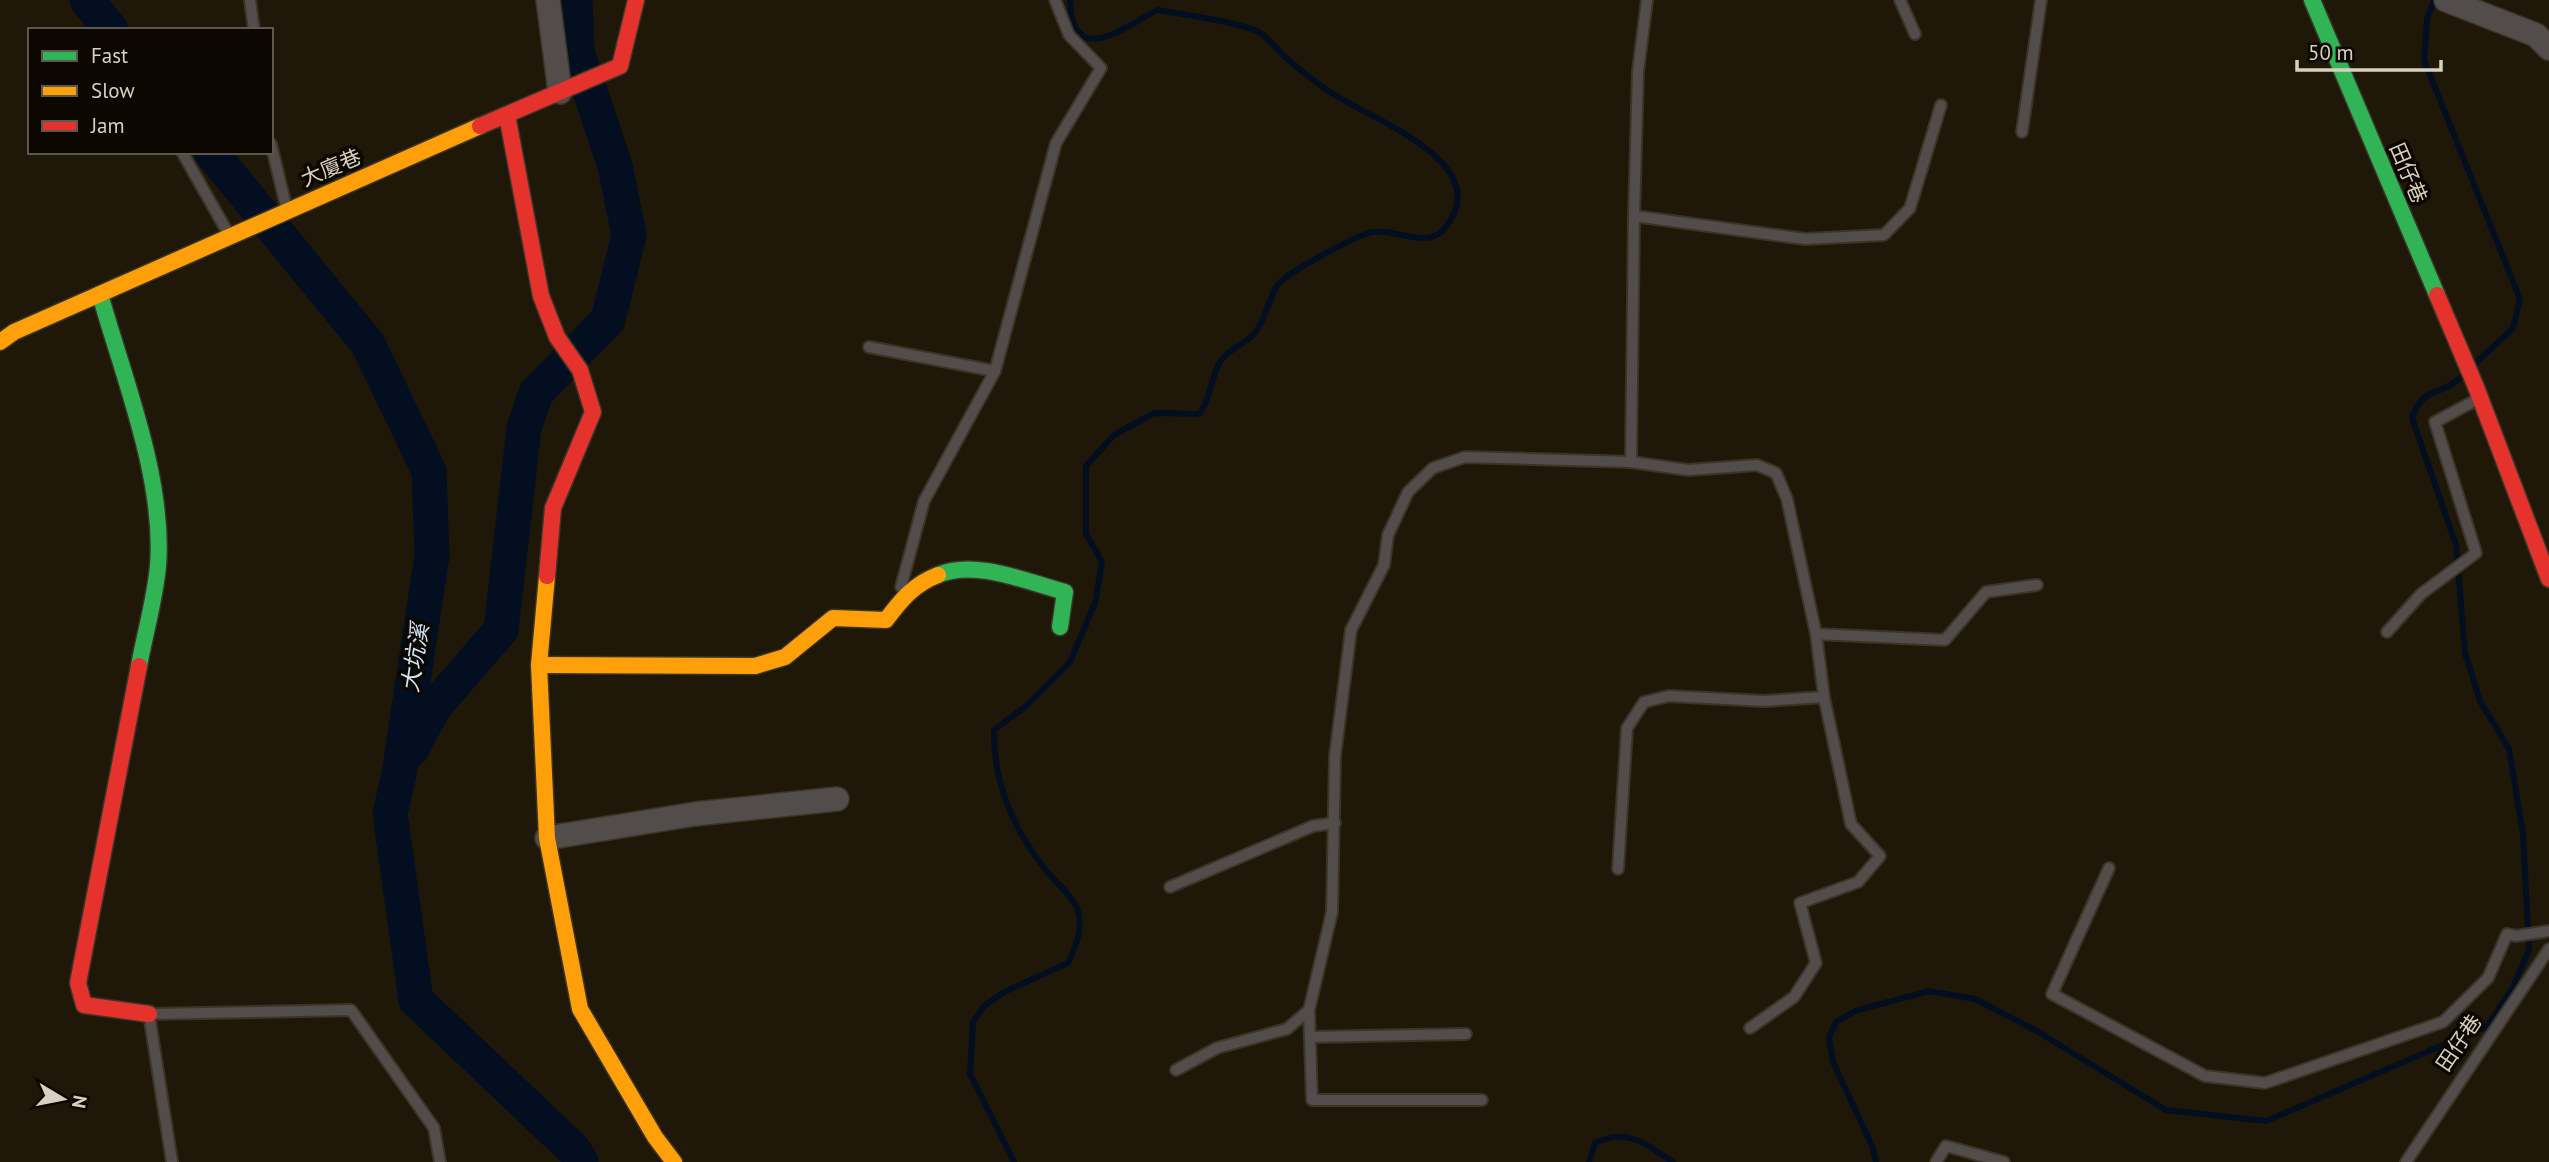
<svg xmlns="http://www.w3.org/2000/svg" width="2549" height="1162" font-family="'PT Sans','Noto Sans TC',sans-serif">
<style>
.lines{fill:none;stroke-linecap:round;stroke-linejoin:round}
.stream{stroke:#030f20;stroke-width:6}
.river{stroke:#030f20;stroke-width:35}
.lane-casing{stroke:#3b3528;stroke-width:14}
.street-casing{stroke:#3b3528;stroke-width:26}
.fast-casing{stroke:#3b3528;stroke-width:19}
.slow-casing{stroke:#3b3528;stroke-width:19}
.jam-casing{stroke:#3b3528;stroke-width:19}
.lane{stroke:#524c4a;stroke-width:10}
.street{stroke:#524c4a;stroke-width:23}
.fast{stroke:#30b455;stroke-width:16}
.slow{stroke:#ff9f0a;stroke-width:16}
.jam{stroke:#e5322d;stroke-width:16}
.labels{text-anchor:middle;stroke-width:7;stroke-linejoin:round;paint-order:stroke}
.street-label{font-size:21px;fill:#d9d0c0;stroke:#0c0701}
.water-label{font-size:23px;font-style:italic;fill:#d1e3f5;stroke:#0c0701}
</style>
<rect width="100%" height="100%" fill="#1f1809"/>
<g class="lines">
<g class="stream">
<path d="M 2434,0 L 2427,19 L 2424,60 L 2520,299 L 2513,328 L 2476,363"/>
<path d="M 1014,1162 L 970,1074 L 973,1022 L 984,1006 L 1004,992 L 1068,963 C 1076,946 1085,926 1076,906 C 1070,893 1054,881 1045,869 C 1013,829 993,781 994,730 L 1026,706 L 1070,662 L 1095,603 L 1102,562 L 1086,534 L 1086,466 L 1114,435 L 1154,413 L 1200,414 C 1210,398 1211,381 1218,365 C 1226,350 1243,345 1254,334 C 1265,322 1268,300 1277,286 C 1286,272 1351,239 1368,233 C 1391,225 1426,251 1444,229 C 1499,165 1374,120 1335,95 C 1317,84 1300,70 1284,56 C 1276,48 1267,36 1257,31 C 1239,22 1180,14 1158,10 C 1128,23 1072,73 1070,0"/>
<path d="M 1589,1162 L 1595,1143 C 1627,1127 1646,1144 1673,1162"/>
<path d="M 1876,1162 L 1872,1146 L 1833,1062 L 1829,1037 L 1836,1022 L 1855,1011 L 1929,991 L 1975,999 L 2035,1030 L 2166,1110 L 2266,1121 L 2487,1026 L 2512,989 L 2529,950 L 2523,834 L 2509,749 L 2480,701 L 2465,653 L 2456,545 L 2412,418 C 2422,386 2440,397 2460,378"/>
</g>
<g class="river">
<path d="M 87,0 L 111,30"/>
<path d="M 211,152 L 368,344 L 429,471 L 432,555 L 399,774 L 390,814 L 416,1000 L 574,1150 L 581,1162"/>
<path d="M 412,749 L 434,707 L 501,630 L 524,428 L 536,393 L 608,320 L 629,235 L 615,166 L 577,52 L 575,0"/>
</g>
<g class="lane-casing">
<g id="lane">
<path d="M 250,0 L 254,30"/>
<path d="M 1900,0 L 1915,34"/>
<path d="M 2022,132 L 2041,0"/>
<path d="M 271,144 L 286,206"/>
<path d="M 182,152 L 228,233"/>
<path d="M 1634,216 L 1638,71 L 1647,0"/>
<path d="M 869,347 L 995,371"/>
<path d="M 901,587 L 924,501 L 995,371 L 1056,143 L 1101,68 L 1069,35 L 1055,0"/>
<path d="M 2387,632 L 2421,594 L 2476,553 L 2435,422 L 2478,399"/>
<path d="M 1816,634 L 1787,499 L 1776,473 L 1757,465 L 1688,470 L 1631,462 L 1634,216 L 1805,239 L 1884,235 L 1910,208 L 1941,105"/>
<path d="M 2109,868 L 2052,994 L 2205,1076 L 2265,1083 L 2443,1022 L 2488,978 L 2507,934 L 2516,936 L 2549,931"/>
<path d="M 1618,869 L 1627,728 L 1644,702 L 1669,696 L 1764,701 L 1824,697 L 1816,634 L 1945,640 L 1986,592 L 2037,585"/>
<path d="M 1170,887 L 1313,826 L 1335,823"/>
<path d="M 1309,1010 L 1312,1100 L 1482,1100"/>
<path d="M 1750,1028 L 1794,997 L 1816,963 L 1800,903 L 1858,882 L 1880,856 L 1851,824 L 1824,697"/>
<path d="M 1310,1037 L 1466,1034"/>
<path d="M 1176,1070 L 1217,1048 L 1287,1029 L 1309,1010 L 1332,912 L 1335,756 L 1351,630 L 1384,565 L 1388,535 L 1408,492 L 1433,468 L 1465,457 L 1631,462"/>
<path d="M 172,1162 L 149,1014 L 351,1010 L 434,1128 L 440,1162"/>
<path d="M 1936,1162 L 1946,1146 L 2004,1162"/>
<path d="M 2406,1162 L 2549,949"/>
</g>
</g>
<g class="street-casing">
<g id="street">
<path d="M 548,0 L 560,92"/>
<path d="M 2446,0 L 2536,35 L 2549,48"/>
<path d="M 547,838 L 695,814 L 837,799"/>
</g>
</g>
<g class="fast-casing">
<g id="fast">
<path d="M 2312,0 L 2437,295"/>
<path d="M 100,294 C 123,377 165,479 158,566 C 155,599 145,633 139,666"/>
<path d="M 938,575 C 976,559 1027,582 1065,592 L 1060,627"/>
</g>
</g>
<g class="slow-casing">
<g id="slow">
<path d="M 0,342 L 14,332 L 480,126"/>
<path d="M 547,576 L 539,665 L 547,838 L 580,1009 L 655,1137 L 674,1162"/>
<path d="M 539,665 L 755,666 L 785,657 L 833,618 L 886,620 C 901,600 914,584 938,575"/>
</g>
</g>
<g class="jam-casing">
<g id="jam">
<path d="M 507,115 L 541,296 L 557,337 L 580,370 L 593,412 L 553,508 L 547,576"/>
<path d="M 480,126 L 620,66 L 636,0"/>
<path d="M 2437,295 L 2476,387 L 2549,579"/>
<path d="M 139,666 L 78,983 L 84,1005 L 149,1014"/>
</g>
</g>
<use href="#lane" class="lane"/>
<use href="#street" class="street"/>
<use href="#fast" class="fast"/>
<use href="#slow" class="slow"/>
<use href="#jam" class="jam"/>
</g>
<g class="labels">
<g class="street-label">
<text transform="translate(331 168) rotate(-23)" y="7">大廈巷</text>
<text transform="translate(2408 173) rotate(67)" y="7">田仔巷</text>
<text transform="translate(2459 1043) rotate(-56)" y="7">田仔巷</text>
</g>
<g class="water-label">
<text transform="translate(415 658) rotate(-81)" y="8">大坑溪</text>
</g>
</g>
<rect x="28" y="28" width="245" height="126" fill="#0c0701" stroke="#5e574d" stroke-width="2"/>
<rect x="42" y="51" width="35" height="10" fill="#30b455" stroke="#5e574d" stroke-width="2"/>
<text x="91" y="63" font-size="21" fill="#d9d0c0">Fast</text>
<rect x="42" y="86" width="35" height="10" fill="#ff9f0a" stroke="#5e574d" stroke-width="2"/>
<text x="91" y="98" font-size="21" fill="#d9d0c0">Slow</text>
<rect x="42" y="121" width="35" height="10" fill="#e5322d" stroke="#5e574d" stroke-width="2"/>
<text x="91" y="133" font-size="21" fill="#d9d0c0">Jam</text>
<g transform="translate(63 1099) rotate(100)" stroke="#0c0701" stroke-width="5" paint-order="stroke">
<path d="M0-5L12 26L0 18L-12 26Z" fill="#d9d0c0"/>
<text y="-10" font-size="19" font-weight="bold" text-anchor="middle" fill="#d9d0c0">N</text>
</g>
<path d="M2297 60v10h144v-10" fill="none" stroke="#d9d0c0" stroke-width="3.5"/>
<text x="2308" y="60" font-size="21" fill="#d9d0c0" stroke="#0c0701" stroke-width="5" paint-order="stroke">50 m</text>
</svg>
